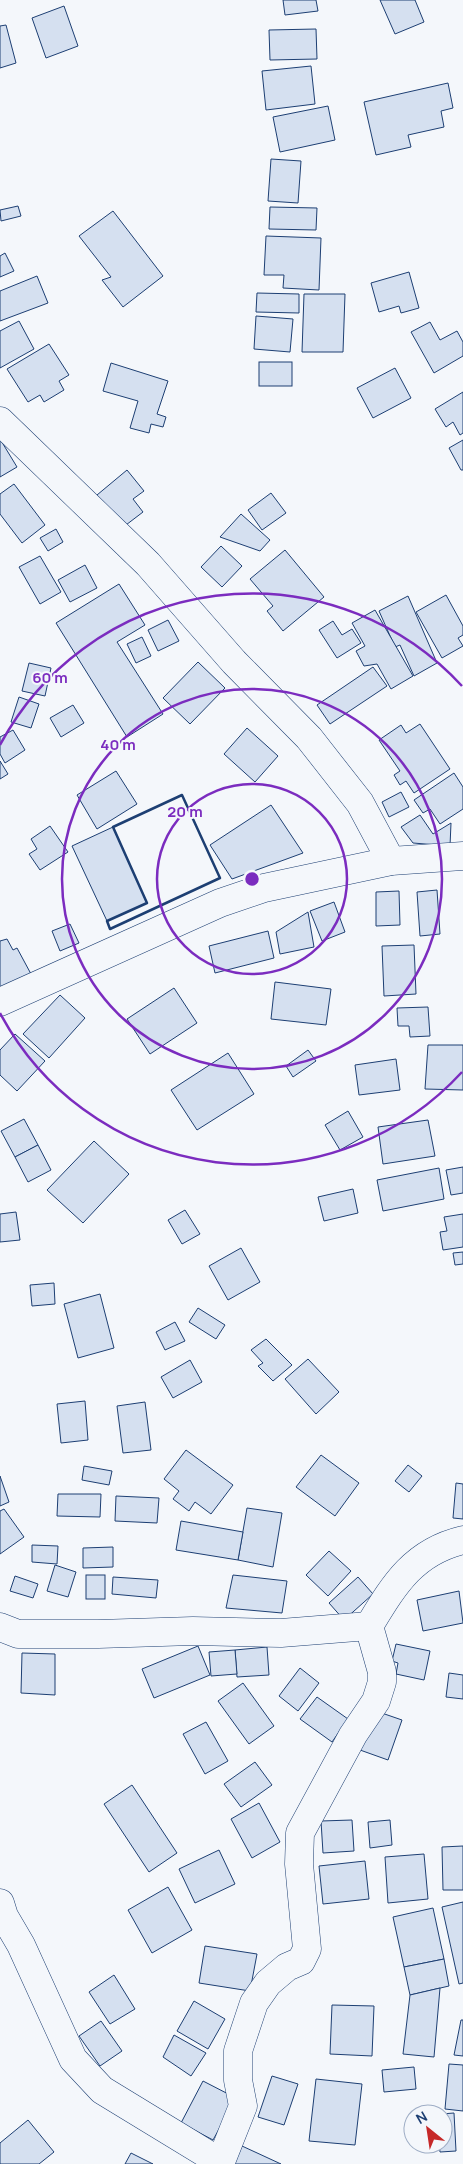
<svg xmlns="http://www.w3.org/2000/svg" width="463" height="2164" font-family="Manrope,sans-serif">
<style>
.building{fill:#d5e0f0;stroke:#1d3f73}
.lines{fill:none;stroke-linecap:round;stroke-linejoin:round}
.street-casing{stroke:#1d3f73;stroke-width:29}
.street{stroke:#f4f7fb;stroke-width:28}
.wall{stroke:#1d3f73;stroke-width:2.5}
.ring{fill:none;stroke:#7b2cbf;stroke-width:2.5}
.centre{fill:#7b2cbf;stroke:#f4f7fb;stroke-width:2.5}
.ring-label{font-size:15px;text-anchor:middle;font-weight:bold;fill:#7b2cbf;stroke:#f4f7fb;stroke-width:4;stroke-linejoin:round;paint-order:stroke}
</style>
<rect width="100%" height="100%" fill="#f4f7fb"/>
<g class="building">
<path d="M 283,0 L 316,0 L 318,11 L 285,15 Z"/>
<path d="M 380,0 L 415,0 L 424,22 L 395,34 Z"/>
<path d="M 64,6 L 78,46 L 46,58 L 32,18 Z"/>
<path d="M 6,25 L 16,63 L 0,68 L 0,26 Z"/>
<path d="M 316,29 L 317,59 L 270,60 L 269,30 Z"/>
<path d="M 311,66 L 315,104 L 266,110 L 262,71 Z"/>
<path d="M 448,83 L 453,108 L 441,111 L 444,127 L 408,135 L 411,147 L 376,155 L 364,102 Z"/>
<path d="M 328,106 L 335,140 L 280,152 L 273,117 Z"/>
<path d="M 271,159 L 301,161 L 298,203 L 268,201 Z"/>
<path d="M 18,206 L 21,216 L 1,221 L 0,210 Z"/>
<path d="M 270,207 L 317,208 L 316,230 L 269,229 Z"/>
<path d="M 113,211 L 163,276 L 123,307 L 102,280 L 111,277 L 79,236 Z"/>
<path d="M 266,236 L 321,238 L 319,290 L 283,288 L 284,275 L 264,275 Z"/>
<path d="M 5,253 L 14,271 L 0,277 L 0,256 Z"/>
<path d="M 409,272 L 419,308 L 401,313 L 399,306 L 379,312 L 371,283 Z"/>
<path d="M 37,276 L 48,303 L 0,321 L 0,291 Z"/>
<path d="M 257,293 L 299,294 L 299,313 L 256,312 Z"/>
<path d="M 304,294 L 345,294 L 343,352 L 302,352 Z"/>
<path d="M 256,316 L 293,319 L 290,352 L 254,349 Z"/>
<path d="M 19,321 L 34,349 L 0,368 L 0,331 Z"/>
<path d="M 430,322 L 440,340 L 457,331 L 463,342 L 463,356 L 434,373 L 411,332 Z"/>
<path d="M 49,344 L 69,375 L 59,381 L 64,390 L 44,402 L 40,395 L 28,402 L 7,369 Z"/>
<rect x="259" y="362" width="33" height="24"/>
<path d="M 111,363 L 168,381 L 157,414 L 166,417 L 163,427 L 151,424 L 149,433 L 130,428 L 138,401 L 103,391 Z"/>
<path d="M 395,368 L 411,398 L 373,418 L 357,388 Z"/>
<path d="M 463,392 L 463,433 L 460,435 L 453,422 L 446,427 L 435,409 Z"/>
<path d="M 0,439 L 17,467 L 0,477 Z"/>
<path d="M 463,440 L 463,470 L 461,470 L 449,448 Z"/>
<path d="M 127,470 L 144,491 L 133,499 L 143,512 L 122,528 L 97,495 Z"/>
<path d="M 14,484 L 45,525 L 22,543 L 0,514 L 0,494 Z"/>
<path d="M 271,493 L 286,513 L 262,530 L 248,510 Z"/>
<path d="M 241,514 L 270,540 L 260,551 L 220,537 Z"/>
<path d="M 56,529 L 63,542 L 48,551 L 40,538 Z"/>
<path d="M 221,546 L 242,566 L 222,587 L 201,567 Z"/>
<path d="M 285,550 L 324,597 L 283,631 L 267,611 L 273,606 L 250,579 Z"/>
<path d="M 40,556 L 61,592 L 40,604 L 19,567 Z"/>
<path d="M 85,565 L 97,588 L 70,602 L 58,580 Z"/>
<path d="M 119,584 L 145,625 L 117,642 L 163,714 L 127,737 L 56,623 Z"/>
<path d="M 446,595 L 463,626 L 463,635 L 458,638 L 463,646 L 442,658 L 416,612 Z"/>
<path d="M 408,596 L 437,663 L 414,676 L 400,645 L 395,647 L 379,611 Z"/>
<path d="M 375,610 L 413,676 L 391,689 L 377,664 L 364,666 L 356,651 L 365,646 L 352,623 Z"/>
<path d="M 168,620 L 179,641 L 158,651 L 148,630 Z"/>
<path d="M 333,621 L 342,635 L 352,629 L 361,643 L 337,658 L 319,630 Z"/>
<path d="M 142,637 L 151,656 L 136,663 L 127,644 Z"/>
<path d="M 198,662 L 225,688 L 190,724 L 163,698 Z"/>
<path d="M 29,663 L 51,668 L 45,696 L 22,691 Z"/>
<path d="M 373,667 L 387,686 L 330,724 L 317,705 Z"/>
<path d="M 19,697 L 39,704 L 31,728 L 11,722 Z"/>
<path d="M 73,705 L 84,723 L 61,737 L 50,718 Z"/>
<path d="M 420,724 L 450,769 L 414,793 L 406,781 L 400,785 L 394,775 L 400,771 L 379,740 L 401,725 L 406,733 Z"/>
<path d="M 247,728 L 278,756 L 255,782 L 224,754 Z"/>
<path d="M 13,730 L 25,750 L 5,763 L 0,754 L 0,737 Z"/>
<path d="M 0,761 L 8,774 L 0,779 Z"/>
<path d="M 116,771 L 137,804 L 97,829 L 77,795 Z"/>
<path d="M 454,773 L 463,787 L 463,809 L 440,824 L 430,809 L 423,813 L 414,800 Z"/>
<path d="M 401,792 L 409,807 L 389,817 L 382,802 Z"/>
<path d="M 271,805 L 303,853 L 232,879 L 210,845 Z"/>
<path d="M 420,815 L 433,834 L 451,823 L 450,846 L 413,843 L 401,827 Z"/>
<path d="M 50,826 L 68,852 L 40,870 L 29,854 L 37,849 L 31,839 Z"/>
<path d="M 113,827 L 147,903 L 107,921 L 72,846 Z"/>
<path d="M 437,890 L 440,934 L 420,936 L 417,892 Z"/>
<path d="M 399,891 L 400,925 L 376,926 L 376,892 Z"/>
<path d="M 334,902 L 345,932 L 322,941 L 310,911 Z"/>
<path d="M 308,912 L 314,947 L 280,954 L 276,932 Z"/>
<path d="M 70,924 L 79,943 L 60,951 L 52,931 Z"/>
<path d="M 268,931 L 274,958 L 215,973 L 209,946 Z"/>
<path d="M 7,939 L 13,950 L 17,948 L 31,974 L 0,988 L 0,941 Z"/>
<path d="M 414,945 L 416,994 L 384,996 L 382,946 Z"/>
<path d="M 275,982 L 331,989 L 326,1025 L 271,1019 Z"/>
<path d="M 174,988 L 197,1023 L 150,1054 L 127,1019 Z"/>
<path d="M 60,995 L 85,1018 L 49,1058 L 23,1034 Z"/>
<path d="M 428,1007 L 430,1036 L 410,1037 L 409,1026 L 398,1026 L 397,1008 Z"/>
<path d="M 15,1034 L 45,1061 L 17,1091 L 0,1075 L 0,1050 Z"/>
<path d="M 428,1045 L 463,1045 L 463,1090 L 425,1089 Z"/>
<path d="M 308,1050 L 316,1061 L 293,1077 L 286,1066 Z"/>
<path d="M 228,1053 L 254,1094 L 197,1130 L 171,1090 Z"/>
<path d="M 396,1059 L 400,1090 L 359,1095 L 355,1065 Z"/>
<path d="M 348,1111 L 363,1137 L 340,1150 L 325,1125 Z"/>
<path d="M 24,1119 L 38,1145 L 15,1157 L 1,1131 Z"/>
<path d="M 428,1120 L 435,1156 L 383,1164 L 378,1127 Z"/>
<path d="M 94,1141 L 129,1174 L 83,1223 L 47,1190 Z"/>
<path d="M 38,1145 L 51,1170 L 28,1182 L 15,1157 Z"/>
<path d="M 463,1167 L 463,1193 L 451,1195 L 446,1170 Z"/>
<path d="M 439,1168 L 444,1199 L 383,1211 L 377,1180 Z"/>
<path d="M 353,1189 L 358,1213 L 324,1221 L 318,1197 Z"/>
<path d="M 185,1210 L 200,1234 L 182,1244 L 168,1220 Z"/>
<path d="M 16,1212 L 20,1240 L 0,1242 L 0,1214 Z"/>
<path d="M 463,1214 L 463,1247 L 443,1250 L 440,1232 L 447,1231 L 444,1217 Z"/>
<path d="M 241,1248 L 260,1282 L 228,1300 L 209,1266 Z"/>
<path d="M 463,1252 L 463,1264 L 455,1265 L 453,1253 Z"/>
<path d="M 54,1283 L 55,1304 L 32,1306 L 30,1285 Z"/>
<path d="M 100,1294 L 114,1348 L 78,1358 L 64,1304 Z"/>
<path d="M 198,1308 L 225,1325 L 216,1339 L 189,1322 Z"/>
<path d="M 175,1322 L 185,1341 L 165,1350 L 156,1332 Z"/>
<path d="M 266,1339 L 292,1365 L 273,1381 L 258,1366 L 263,1363 L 251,1350 Z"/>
<path d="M 308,1359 L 339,1392 L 316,1414 L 285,1379 Z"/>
<path d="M 190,1360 L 202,1382 L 173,1398 L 161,1377 Z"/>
<path d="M 85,1401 L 88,1440 L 61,1443 L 57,1404 Z"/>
<path d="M 145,1402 L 151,1450 L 123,1453 L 117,1406 Z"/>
<path d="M 186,1450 L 233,1485 L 211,1514 L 195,1502 L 189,1511 L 173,1499 L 179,1491 L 164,1479 Z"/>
<path d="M 321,1455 L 359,1483 L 335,1516 L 296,1487 Z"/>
<path d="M 408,1465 L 422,1476 L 409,1492 L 395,1481 Z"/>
<path d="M 84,1466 L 112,1471 L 109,1485 L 82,1480 Z"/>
<path d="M 0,1476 L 9,1502 L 0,1506 Z"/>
<path d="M 456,1483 L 463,1484 L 463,1519 L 453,1518 Z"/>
<path d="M 58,1494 L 101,1494 L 100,1517 L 57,1516 Z"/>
<path d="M 116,1496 L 159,1498 L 157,1523 L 115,1521 Z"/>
<path d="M 247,1508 L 282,1513 L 273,1567 L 238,1560 Z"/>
<path d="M 4,1509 L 24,1537 L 0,1554 L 0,1511 Z"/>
<path d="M 181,1521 L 243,1532 L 238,1560 L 176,1550 Z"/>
<path d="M 32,1545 L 58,1546 L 57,1564 L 32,1562 Z"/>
<path d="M 113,1547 L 113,1567 L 83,1568 L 83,1548 Z"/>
<path d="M 329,1551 L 351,1571 L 328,1596 L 306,1575 Z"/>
<path d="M 55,1565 L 76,1572 L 68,1597 L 47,1591 Z"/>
<rect x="86" y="1575" width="19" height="24"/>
<path d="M 233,1575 L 287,1581 L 282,1613 L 226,1608 Z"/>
<path d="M 15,1576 L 38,1584 L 33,1598 L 10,1591 Z"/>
<path d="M 113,1577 L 158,1580 L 156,1598 L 112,1594 Z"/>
<path d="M 358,1577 L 373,1594 L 344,1620 L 329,1603 Z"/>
<path d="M 459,1591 L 463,1623 L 423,1631 L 417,1600 Z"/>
<path d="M 396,1644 L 430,1651 L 424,1680 L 396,1674 L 398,1663 L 392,1661 Z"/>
<path d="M 198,1646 L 210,1675 L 154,1698 L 142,1669 Z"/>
<path d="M 267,1647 L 269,1675 L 237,1677 L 235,1650 Z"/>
<path d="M 235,1650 L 237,1674 L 211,1676 L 209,1652 Z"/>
<path d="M 22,1653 L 55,1654 L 55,1695 L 21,1693 Z"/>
<path d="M 300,1668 L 319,1683 L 298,1711 L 279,1696 Z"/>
<path d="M 449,1673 L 463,1675 L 463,1699 L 446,1697 Z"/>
<path d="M 243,1683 L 274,1726 L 249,1744 L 218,1701 Z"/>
<path d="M 317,1697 L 348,1719 L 332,1742 L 300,1719 Z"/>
<path d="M 373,1710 L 402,1720 L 388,1760 L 360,1750 Z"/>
<path d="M 206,1722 L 228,1761 L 205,1774 L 183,1734 Z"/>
<path d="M 255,1762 L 272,1785 L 241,1807 L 224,1784 Z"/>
<path d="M 132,1785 L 177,1853 L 149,1872 L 104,1804 Z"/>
<path d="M 259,1803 L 280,1842 L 252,1858 L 231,1819 Z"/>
<path d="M 352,1820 L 354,1851 L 323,1853 L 321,1821 Z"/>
<path d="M 390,1820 L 392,1845 L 370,1848 L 368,1822 Z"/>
<path d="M 463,1846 L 463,1890 L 443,1890 L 442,1847 Z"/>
<path d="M 219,1850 L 235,1884 L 195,1903 L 179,1869 Z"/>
<path d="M 424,1854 L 428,1899 L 388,1903 L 385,1857 Z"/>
<path d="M 365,1861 L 369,1899 L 323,1904 L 319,1866 Z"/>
<path d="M 168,1887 L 192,1930 L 152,1953 L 128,1910 Z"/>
<path d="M 463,1902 L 463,1983 L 459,1984 L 442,1907 Z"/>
<path d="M 433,1908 L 444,1959 L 404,1967 L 393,1917 Z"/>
<path d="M 205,1946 L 257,1954 L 250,1991 L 199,1983 Z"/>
<path d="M 444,1959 L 449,1986 L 410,1995 L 404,1967 Z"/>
<path d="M 114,1975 L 135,2009 L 110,2024 L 89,1992 Z"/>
<path d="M 440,1988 L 434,2057 L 403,2054 L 410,1995 Z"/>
<path d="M 194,2001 L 225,2019 L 208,2049 L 177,2031 Z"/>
<path d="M 332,2005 L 374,2006 L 372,2056 L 330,2054 Z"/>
<path d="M 461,2020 L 463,2020 L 463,2056 L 454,2055 Z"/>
<path d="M 101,2021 L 122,2051 L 100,2066 L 79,2036 Z"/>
<path d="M 174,2035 L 206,2053 L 191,2076 L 163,2057 Z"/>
<path d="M 449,2064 L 463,2065 L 463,2111 L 445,2109 Z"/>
<path d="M 414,2067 L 416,2089 L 384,2092 L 382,2070 Z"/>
<path d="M 272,2076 L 298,2084 L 284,2125 L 258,2117 Z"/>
<path d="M 316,2079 L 362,2084 L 355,2145 L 309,2141 Z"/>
<path d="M 203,2081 L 236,2098 L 213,2140 L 181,2123 Z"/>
<path d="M 454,2113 L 456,2151 L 440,2152 L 439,2144 L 443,2144 L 443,2114 L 441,2114 Z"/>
<path d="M 28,2120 L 54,2152 L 39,2164 L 0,2164 L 0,2143 Z"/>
<path d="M 242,2146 L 281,2164 L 234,2164 Z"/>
<path d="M 131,2153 L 153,2164 L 125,2164 Z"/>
</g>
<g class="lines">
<g class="street-casing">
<g id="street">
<path d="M 0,421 L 148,564 L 234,662 L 309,738 L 360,803 L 391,861"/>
<path d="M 0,1002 L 220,903 L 264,888 L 391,861 L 463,856"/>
<path d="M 0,1627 L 18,1634 L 98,1634 L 193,1631 L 281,1633 L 369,1626"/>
<path d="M 0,1903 L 4,1916 L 21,1945 L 73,2059 L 102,2090 L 220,2162"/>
<path d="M 220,2164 L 243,2106 L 238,2080 L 238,2051 L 254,2003 L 268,1983 L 287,1967 L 301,1961 L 307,1949 L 299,1864 L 300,1833 L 353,1735 L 376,1701 L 382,1682 L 382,1672 L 369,1626 C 394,1585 413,1552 463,1540"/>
</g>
</g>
<use href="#street" class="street"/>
<path class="wall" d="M 182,795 L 220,878 L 110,929 L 107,921 L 147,903 L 113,827 Z"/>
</g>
<g class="ring">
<circle cx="252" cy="879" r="95"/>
<circle cx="252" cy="879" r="190"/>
<path d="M462 1072A285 285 0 0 1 0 1013M0 745A285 285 0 0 1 462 686"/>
</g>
<circle cx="252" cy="879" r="8" class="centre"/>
<g class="ring-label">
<text x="50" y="683">60 m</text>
<text x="118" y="750">40 m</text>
<text x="185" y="817">20 m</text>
</g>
<g transform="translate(428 2129) rotate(330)"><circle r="24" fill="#f4f7fb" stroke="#9eadc5"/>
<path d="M0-4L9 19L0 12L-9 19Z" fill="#c62828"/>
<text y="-8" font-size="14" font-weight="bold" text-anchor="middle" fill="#1d3f73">N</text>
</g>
</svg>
